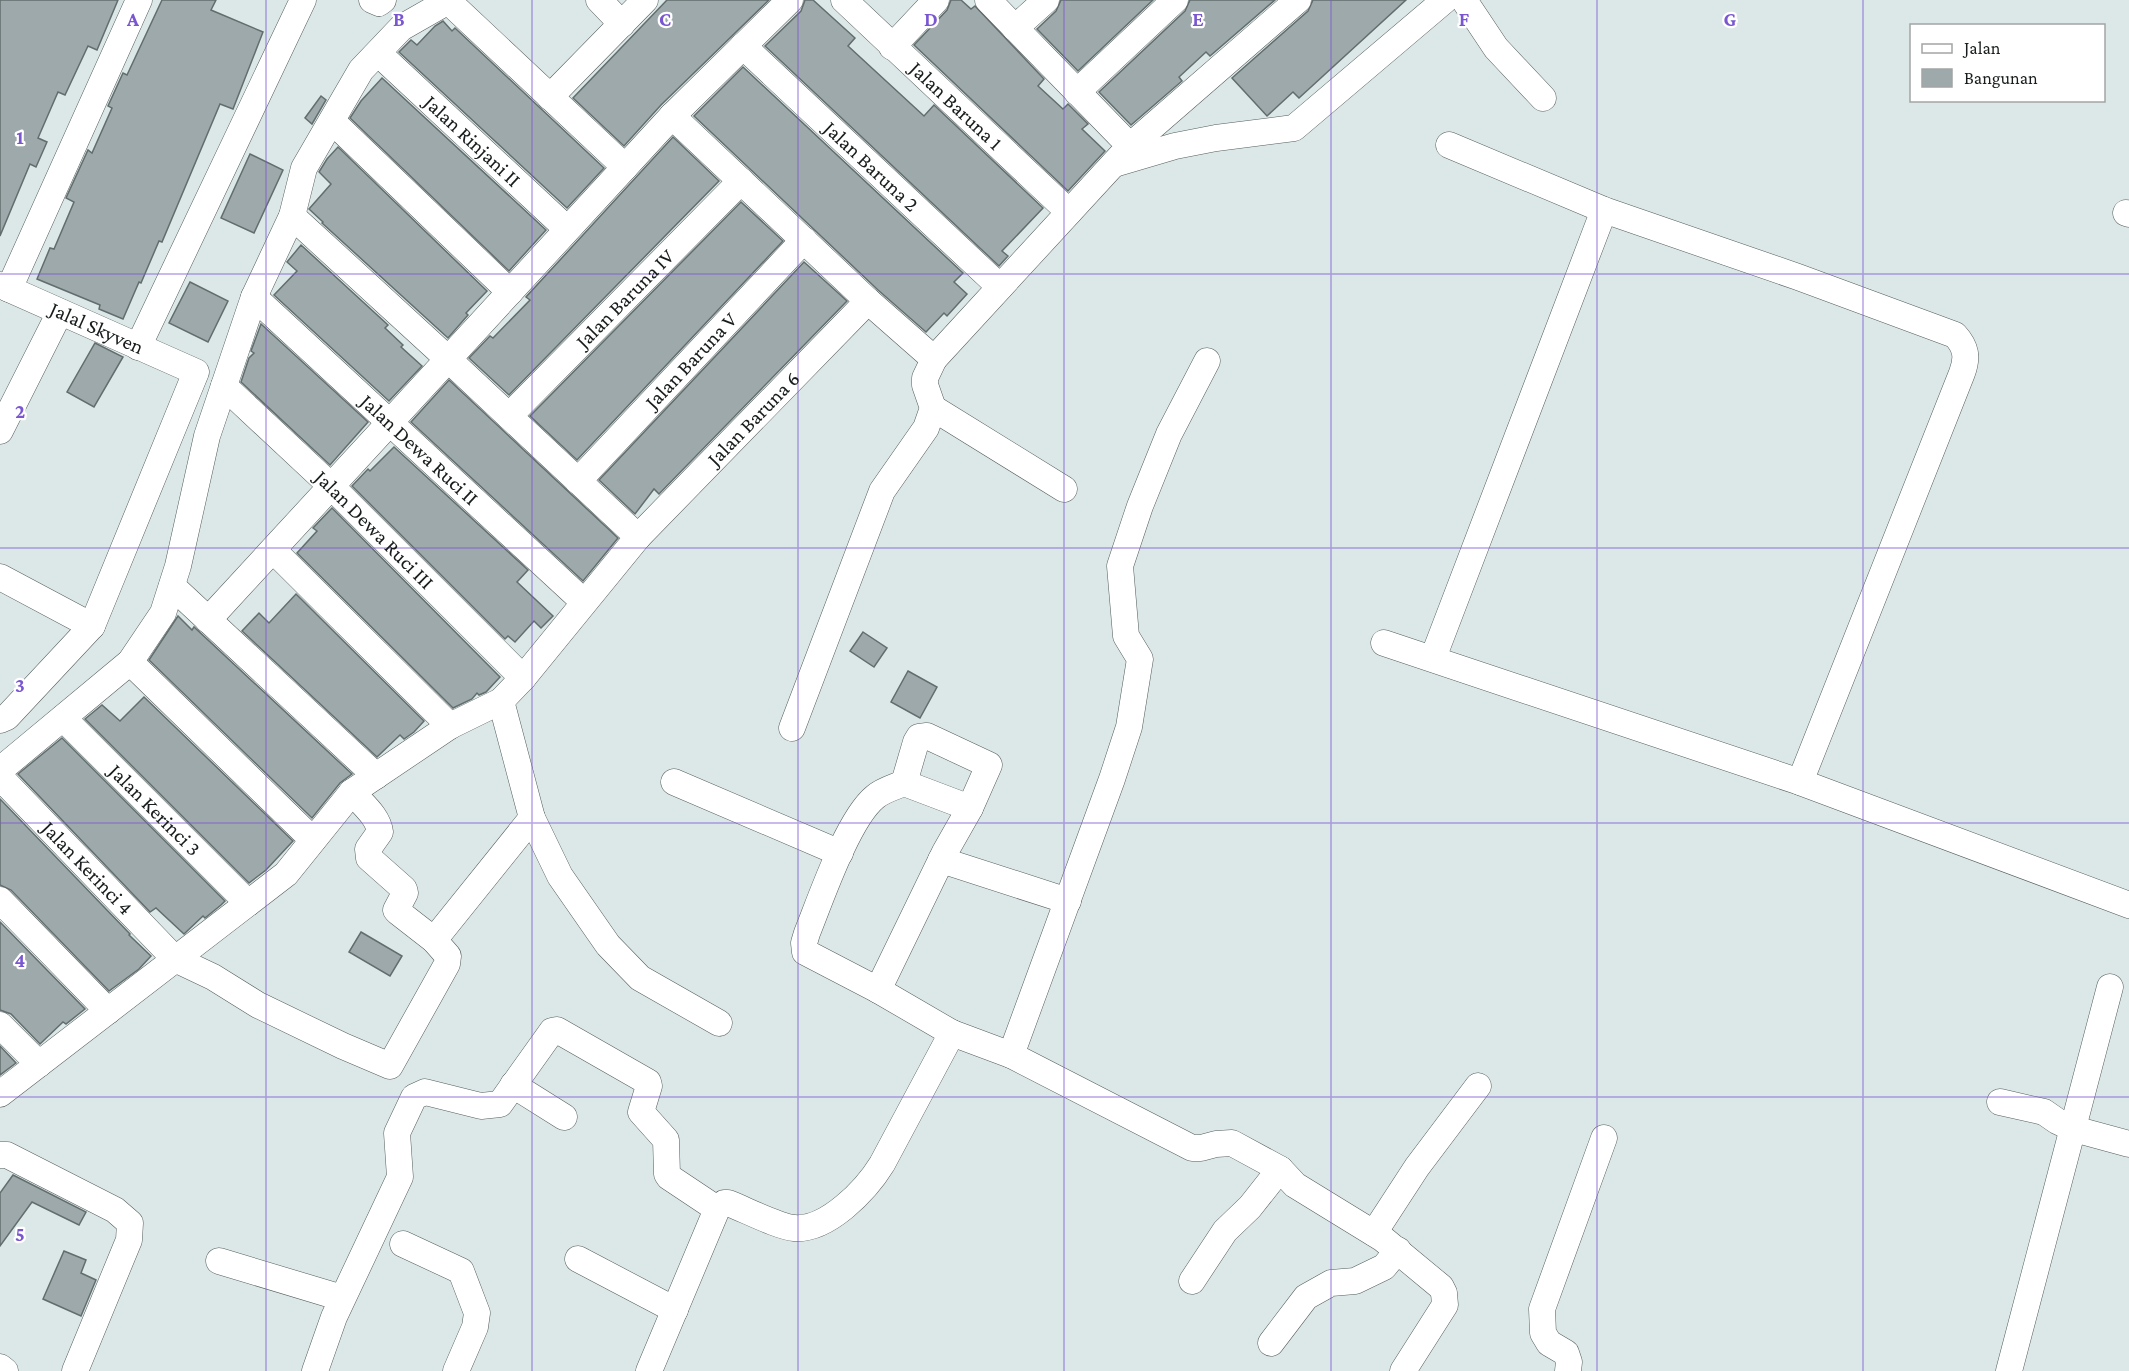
<svg xmlns="http://www.w3.org/2000/svg" width="2129" height="1371" font-family="'Crimson Pro',serif">
<style>
.building{fill:#9ea9ab;stroke:#626d6e;stroke-width:1.5}
.lines{fill:none;stroke-linecap:round;stroke-linejoin:round}
.minor-casing{stroke:#545e5d;stroke-width:27}
.minor{stroke:#fff;stroke-width:26}
.grid{fill:none;stroke:#7a57d1;stroke-width:1.5;stroke-opacity:0.55}
.labels{text-anchor:middle;stroke-width:4.5;stroke-linejoin:round;paint-order:stroke}
.street-label{font-size:21px;fill:#181c1c;stroke:#fff}
.grid-label{font-size:20px;text-anchor:middle;font-weight:bold;fill:#7a57d1;stroke:#fff;stroke-width:4.5;stroke-linejoin:round;paint-order:stroke}
</style>
<rect width="100%" height="100%" fill="#dce8e7"/>
<g class="building">
<path d="M 0,0 L 118,0 L 97,50 L 88,46 L 65,95 L 58,92 L 38,138 L 47,142 L 36,167 L 30,164 L 0,236 Z"/>
<path d="M 162,0 L 216,0 L 211,10 L 263,32 L 233,109 L 220,104 L 162,242 L 159,241 L 141,283 L 139,282 L 123,319 L 99,309 L 100,305 L 37,279 L 50,248 L 54,249 L 74,202 L 66,198 L 88,150 L 92,153 L 112,108 L 108,106 L 123,73 L 127,75 Z"/>
<path d="M 667,0 L 769,0 L 661,105 L 624,146 L 573,98 Z"/>
<path d="M 805,0 L 813,0 L 855,38 L 848,46 L 924,116 L 934,105 L 1043,208 L 1002,251 L 1008,256 L 999,266 L 765,46 L 801,11 Z"/>
<path d="M 951,0 L 961,0 L 971,9 L 975,6 L 1044,79 L 1038,86 L 1063,109 L 1068,104 L 1088,124 L 1082,129 L 1105,151 L 1068,191 L 914,45 L 947,10 Z"/>
<path d="M 1061,0 L 1153,0 L 1078,71 L 1037,29 L 1056,11 Z"/>
<path d="M 1190,0 L 1275,0 L 1210,56 L 1206,52 L 1179,77 L 1182,81 L 1131,125 L 1099,92 L 1185,11 Z"/>
<path d="M 1313,0 L 1406,0 L 1299,98 L 1293,92 L 1267,116 L 1232,78 L 1308,11 Z"/>
<path d="M 443,21 L 452,31 L 455,28 L 604,168 L 567,208 L 399,52 L 411,40 L 417,45 L 435,26 Z"/>
<path d="M 743,67 L 963,273 L 954,282 L 967,294 L 947,316 L 944,313 L 926,332 L 878,290 L 694,116 Z"/>
<path d="M 382,78 L 546,230 L 509,271 L 350,118 L 361,101 Z"/>
<path d="M 321,96 L 326,100 L 312,124 L 305,118 Z"/>
<path d="M 673,137 L 719,181 L 509,395 L 469,358 L 490,336 L 493,338 L 530,300 L 526,297 Z"/>
<path d="M 338,147 L 487,291 L 466,313 L 468,315 L 448,338 L 322,223 L 323,222 L 309,209 L 331,184 L 319,172 L 327,159 Z"/>
<path d="M 250,154 L 283,170 L 254,233 L 221,218 Z"/>
<path d="M 741,202 L 783,241 L 577,460 L 530,416 Z"/>
<path d="M 301,245 L 388,325 L 385,328 L 403,345 L 401,347 L 422,366 L 389,401 L 274,295 L 297,271 L 287,262 Z"/>
<path d="M 804,262 L 847,301 L 659,494 L 654,489 L 635,514 L 599,480 Z"/>
<path d="M 190,282 L 228,301 L 208,342 L 169,323 Z"/>
<path d="M 261,324 L 368,422 L 330,465 L 241,382 L 249,358 L 254,353 L 251,351 Z"/>
<path d="M 95,343 L 123,357 L 94,407 L 67,392 Z"/>
<path d="M 449,380 L 618,538 L 583,581 L 411,422 Z"/>
<path d="M 394,447 L 528,570 L 517,582 L 553,616 L 541,628 L 534,621 L 515,642 L 508,636 L 505,639 L 352,486 L 368,469 L 370,471 Z"/>
<path d="M 332,508 L 500,677 L 486,692 L 479,695 L 477,693 L 472,699 L 453,708 L 297,553 L 317,531 L 313,528 Z"/>
<path d="M 296,594 L 424,721 L 414,732 L 404,739 L 400,735 L 377,757 L 242,631 L 259,613 L 269,623 Z"/>
<path d="M 178,616 L 192,630 L 194,627 L 352,774 L 340,783 L 312,818 L 149,660 Z"/>
<path d="M 863,632 L 887,648 L 874,667 L 850,651 Z"/>
<path d="M 908,671 L 937,687 L 920,718 L 891,702 Z"/>
<path d="M 144,697 L 293,841 L 266,870 L 249,883 L 85,719 L 102,705 L 120,721 Z"/>
<path d="M 62,738 L 225,901 L 221,905 L 205,918 L 203,916 L 184,934 L 156,908 L 150,912 L 18,774 Z"/>
<path d="M 0,799 L 130,934 L 129,935 L 151,956 L 139,969 L 109,991 L 11,890 L 0,885 Z"/>
<path d="M 0,922 L 85,1009 L 66,1024 L 63,1022 L 40,1044 L 11,1014 L 0,1010 Z"/>
<path d="M 361,932 L 402,956 L 390,976 L 349,952 Z"/>
<path d="M 0,1046 L 16,1063 L 0,1075 Z"/>
<path d="M 13,1175 L 86,1212 L 79,1225 L 32,1202 L 0,1246 L 0,1193 Z"/>
<path d="M 64,1251 L 86,1260 L 81,1273 L 96,1280 L 81,1316 L 43,1299 Z"/>
</g>
<g class="lines">
<g class="minor-casing">
<g id="minor">
<path d="M 372,0 L 379,3 L 383,0"/>
<path d="M 599,0 L 622,24"/>
<path id="s1" d="M 844,0 L 1069,212"/>
<path d="M 1464,0 L 1496,48 L 1543,98"/>
<path d="M 448,1 L 625,167"/>
<path d="M 1015,28 L 1046,0"/>
<path id="s2" d="M 743,46 L 1000,287"/>
<path d="M 892,47 L 936,0"/>
<path id="s3" d="M 378,53 L 567,229"/>
<path d="M 1077,92 L 1175,0"/>
<path d="M 550,97 L 645,0"/>
<path d="M 672,116 L 868,301 L 934,359 L 1130,146 L 988,0"/>
<path d="M 332,121 L 510,292"/>
<path d="M 1449,145 L 1604,210 L 1798,277 L 1955,335 C 1966,347 1968,357 1962,373 L 1800,782"/>
<path d="M 1130,146 L 1298,0"/>
<path d="M 1114,164 L 1175,146 L 1216,138 L 1294,128 L 1445,0"/>
<path d="M 2126,213 L 2129,214"/>
<path d="M 292,216 L 448,359 L 638,537"/>
<path id="s4" d="M 0,285 L 196,372 L 92,626 L 7,717 L 0,720"/>
<path d="M 9,289 L 139,0"/>
<path id="s5" d="M 254,297 L 584,602"/>
<path d="M 138,347 L 303,0"/>
<path id="s6" d="M 224,386 L 331,486 L 523,678"/>
<path d="M 933,408 L 1064,489"/>
<path id="s7" d="M 509,416 L 741,181"/>
<path d="M 0,431 L 60,312"/>
<path id="s8" d="M 578,481 L 804,240"/>
<path d="M 273,550 L 450,726"/>
<path d="M 0,577 L 92,626"/>
<path d="M 172,586 L 376,776"/>
<path d="M 208,620 L 672,116 L 790,0"/>
<path d="M 1384,643 L 1800,782 L 2129,905"/>
<path d="M 1433,658 L 1604,210"/>
<path d="M 130,662 L 313,840"/>
<path d="M 501,701 L 532,818 L 560,876 L 608,945 L 640,978 L 719,1023"/>
<path id="s9" d="M 63,718 L 248,903"/>
<path d="M 792,728 L 882,491 L 926,428 L 933,408 L 925,385 L 925,378 L 934,359"/>
<path d="M 0,770 L 130,662 L 163,613 L 178,566 L 207,436 L 254,297 L 292,216 L 304,168 L 361,70 L 401,28 L 450,0"/>
<path id="s10" d="M 0,777 L 175,959 L 213,977 L 258,1005 L 343,1046 L 390,1066 L 447,964 L 448,956 L 434,940 L 398,912 L 396,910 L 405,893 L 404,889 L 369,858 L 368,849 L 380,832 C 378,816 362,804 352,792"/>
<path d="M 674,782 L 840,853"/>
<path d="M 904,783 L 916,742 L 919,737 L 927,736 L 989,765 L 970,808 L 945,852 L 878,990 L 952,1033"/>
<path d="M 941,860 L 1068,901"/>
<path d="M 0,900 L 108,1011"/>
<path d="M 434,940 L 532,818"/>
<path d="M 878,990 L 805,952 L 804,943 L 807,933 C 821,898 848,819 875,797 C 883,790 895,787 904,783 L 970,808"/>
<path d="M 0,1025 L 39,1064"/>
<path d="M 1011,1055 L 1112,779 L 1129,727 L 1140,659 L 1126,636 L 1120,566 L 1140,506 L 1169,434 L 1207,361"/>
<path d="M 513,1085 L 564,1117"/>
<path id="s11" d="M 0,1094 L 286,874 L 352,792 L 450,726 L 501,701 L 523,678 L 638,537 L 868,301"/>
<path d="M 2000,1102 L 2044,1112 L 2057,1121 L 2074,1129 L 2129,1144"/>
<path d="M 0,1155 L 7,1155 L 115,1210 L 130,1223 L 129,1240 L 75,1371"/>
<path d="M 1374,1233 L 1417,1167 L 1478,1086"/>
<path d="M 403,1244 L 461,1271 L 477,1313 L 475,1327 L 456,1371"/>
<path d="M 578,1259 L 675,1310"/>
<path d="M 219,1261 L 342,1298"/>
<path d="M 1192,1281 L 1225,1231 L 1250,1207 L 1280,1169"/>
<path d="M 1271,1343 L 1306,1297 L 1331,1283 L 1355,1281 L 1384,1267 L 1398,1250"/>
<path d="M 0,1367 L 5,1371"/>
<path d="M 315,1371 L 334,1317 L 400,1177 L 397,1133 L 414,1097 L 425,1092 L 481,1106 L 500,1104 L 552,1031 L 557,1030 L 648,1082 L 649,1086 L 641,1112 L 666,1140 L 667,1174 L 669,1177 L 717,1209"/>
<path d="M 649,1371 L 717,1209 L 724,1203 L 728,1203 C 744,1209 779,1227 794,1228 C 827,1231 866,1190 882,1164 L 952,1033 L 1011,1055 L 1192,1148 L 1201,1148 L 1216,1144 L 1232,1143 L 1280,1169 L 1295,1185 L 1383,1239 L 1441,1287 L 1444,1293 L 1445,1305 L 1403,1371"/>
<path d="M 1568,1371 L 1569,1362 L 1566,1353 L 1549,1343 L 1543,1333 L 1542,1309 L 1604,1138"/>
<path d="M 2009,1371 L 2110,987"/>
</g>
</g>
<use href="#minor" class="minor"/>
</g>
<path class="grid" d="M 266,0 L 266,1371M 532,0 L 532,1371M 798,0 L 798,1371M 1064,0 L 1064,1371M 1331,0 L 1331,1371M 1597,0 L 1597,1371M 1863,0 L 1863,1371M 0,274 L 2129,274M 0,548 L 2129,548M 0,823 L 2129,823M 0,1097 L 2129,1097"/>
<g class="labels">
<g class="street-label">
<text dy="7" stroke="none"><textPath href="#s1" startOffset="154">Jalan Baruna 1</textPath></text>
<text dy="7" stroke="none"><textPath href="#s3" startOffset="129">Jalan Rinjani II</textPath></text>
<text dy="7" stroke="none"><textPath href="#s2" startOffset="176">Jalan Baruna 2</textPath></text>
<text dy="7" stroke="none"><textPath href="#s7" startOffset="165">Jalan Baruna IV</textPath></text>
<text dy="7" stroke="none"><textPath href="#s4" startOffset="106">Jalal Skyven</textPath></text>
<text dy="7" stroke="none"><textPath href="#s8" startOffset="165">Jalan Baruna V</textPath></text>
<text dy="7" stroke="none"><textPath href="#s11" startOffset="1020">Jalan Baruna 6</textPath></text>
<text dy="7" stroke="none"><textPath href="#s5" startOffset="225">Jalan Dewa Ruci II</textPath></text>
<text dy="7" stroke="none"><textPath href="#s6" startOffset="208">Jalan Dewa Ruci III</textPath></text>
<text dy="7" stroke="none"><textPath href="#s9" startOffset="130">Jalan Kerinci 3</textPath></text>
<text dy="7" stroke="none"><textPath href="#s10" startOffset="126">Jalan Kerinci 4</textPath></text>
</g>
</g>
<g class="grid-label">
<text x="133" y="26">A</text>
<text x="399" y="26">B</text>
<text x="665" y="26">C</text>
<text x="931" y="26">D</text>
<text x="1198" y="26">E</text>
<text x="1464" y="26">F</text>
<text x="1730" y="26">G</text>
<text x="20" y="144">1</text>
<text x="20" y="418">2</text>
<text x="20" y="692">3</text>
<text x="20" y="967">4</text>
<text x="20" y="1241">5</text>
</g>
<rect x="1910" y="24" width="195" height="78" fill="#ffffff" stroke="#a3a4a4" stroke-width="1.5"/>
<rect x="1922" y="44" width="30" height="9" fill="#ffffff" stroke="#a3a4a4" stroke-width="1.5"/>
<text x="1964" y="54" font-size="18" fill="#181c1c">Jalan</text>
<rect x="1922" y="69" width="30" height="18" fill="#9ea9ab" stroke="#a3a4a4" stroke-width="1.5"/>
<text x="1964" y="84" font-size="18" fill="#181c1c">Bangunan</text>
</svg>
